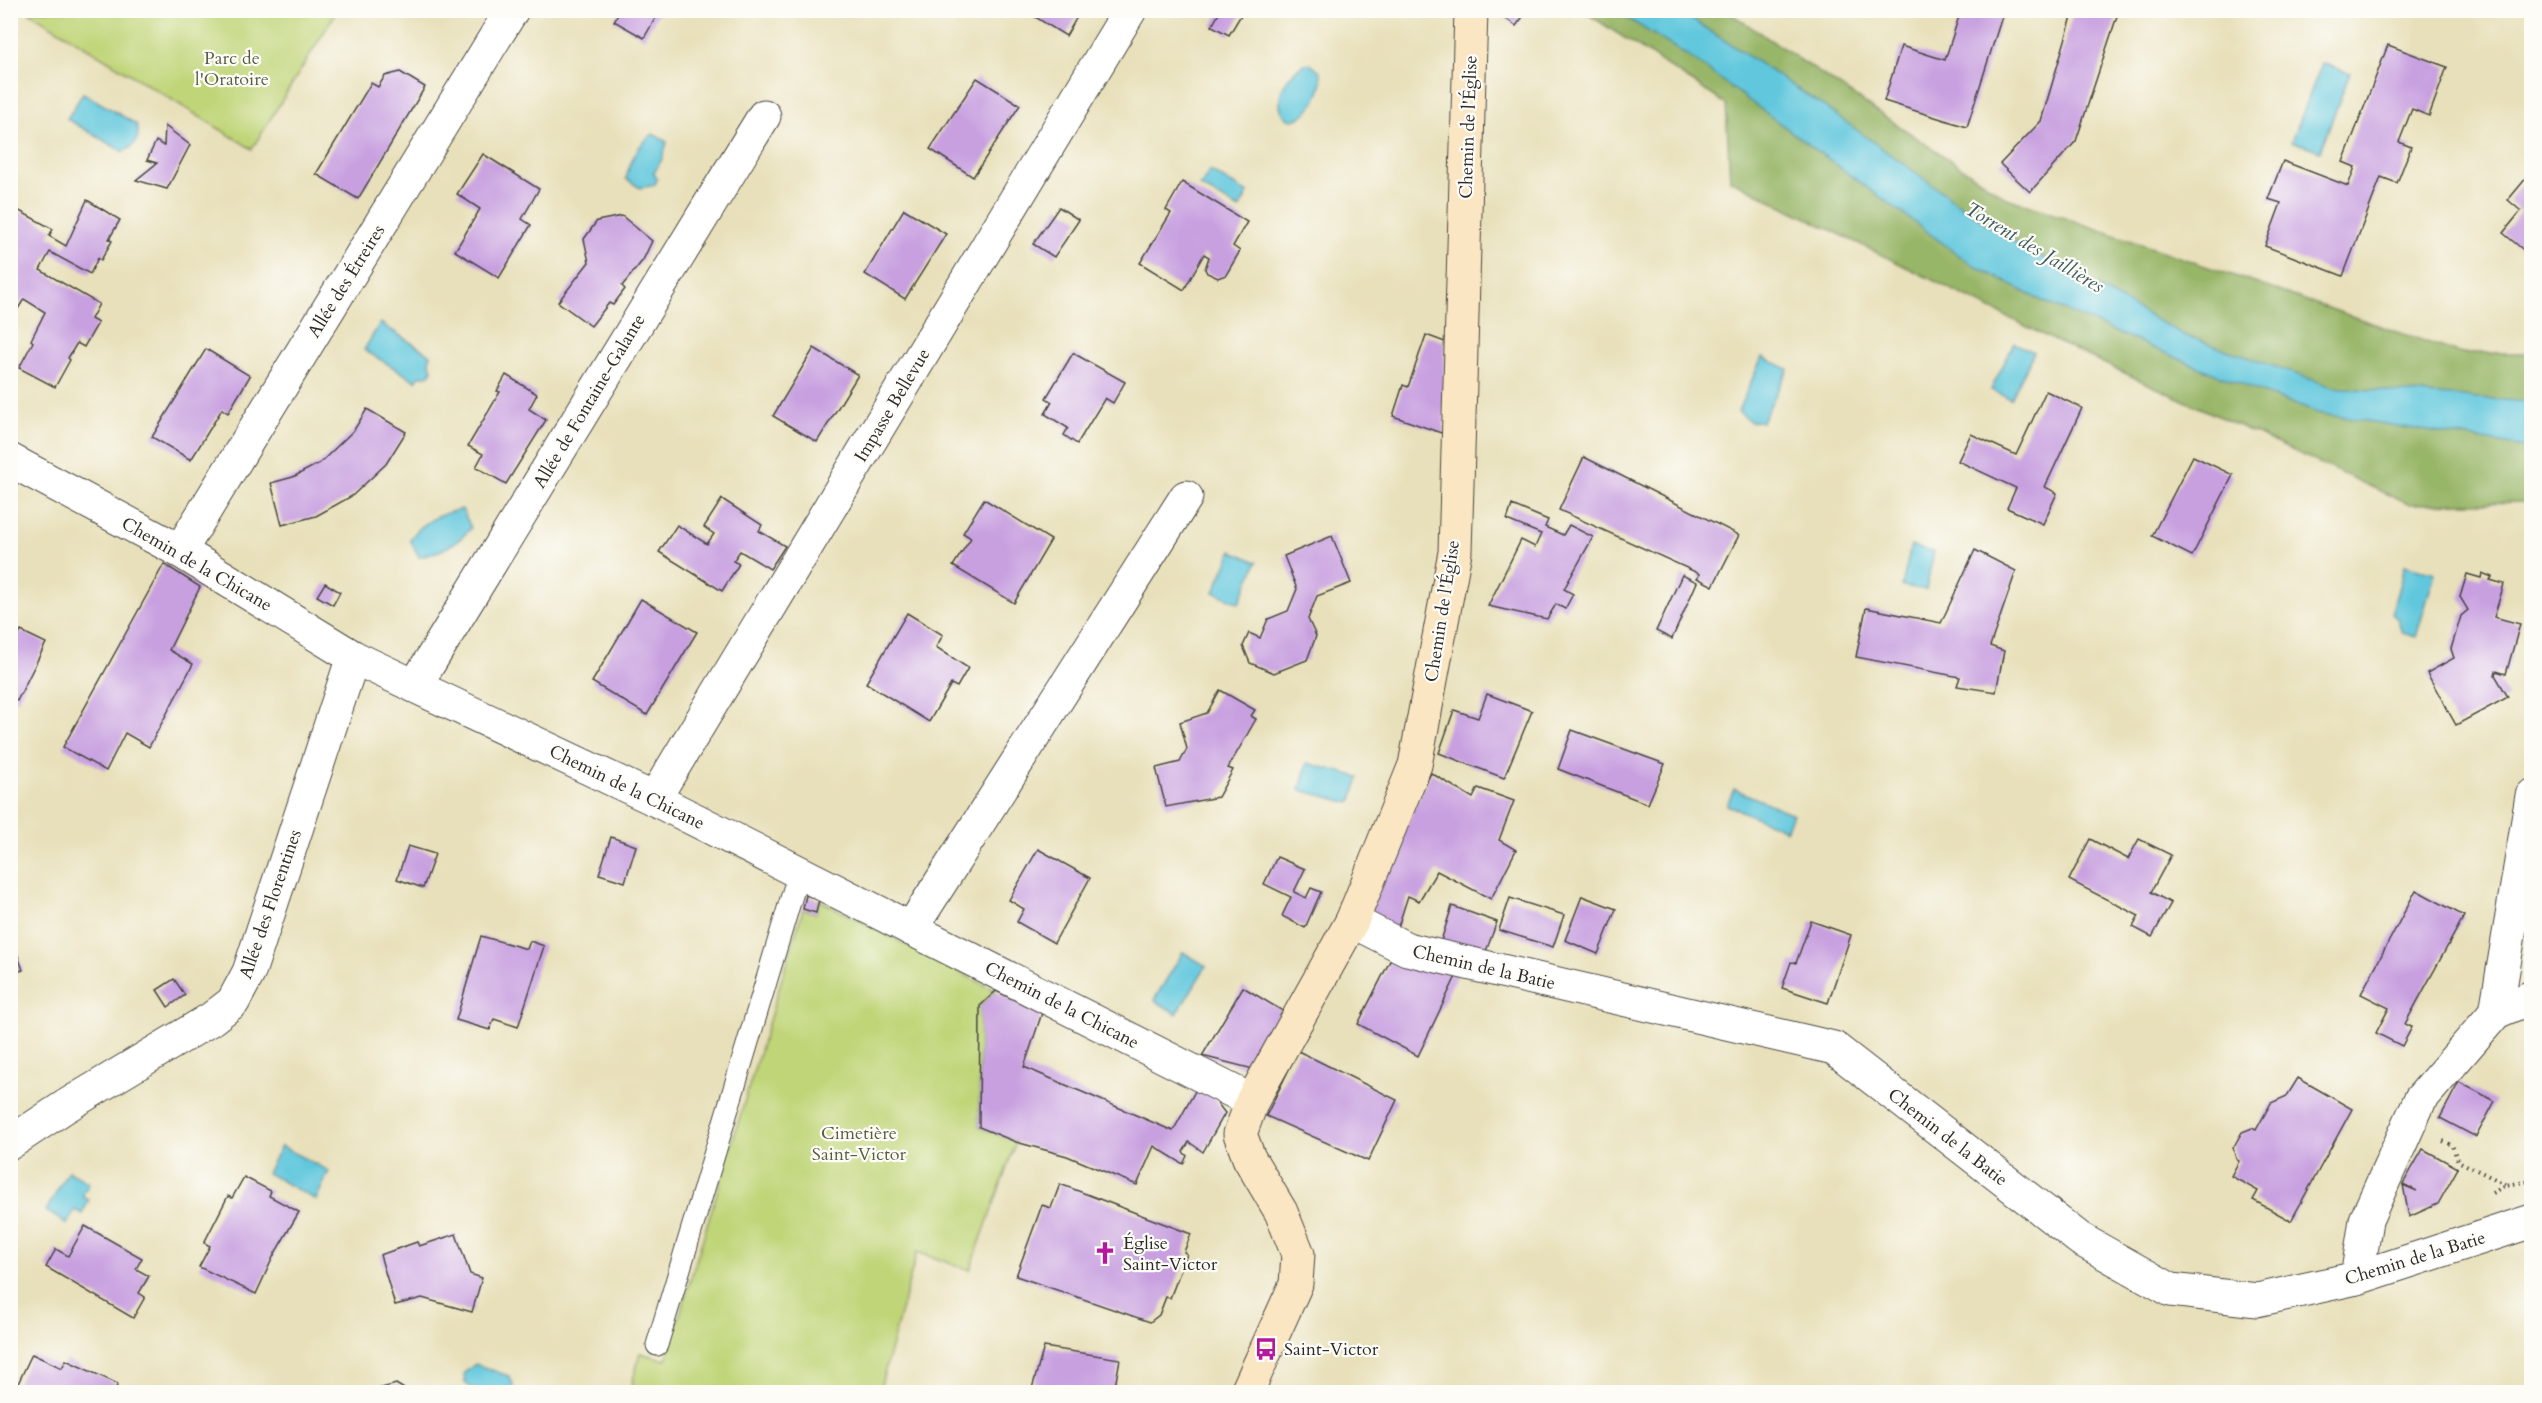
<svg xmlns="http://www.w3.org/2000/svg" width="2542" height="1403" font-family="Cardo,serif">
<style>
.green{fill:#c0d578;stroke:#768052;stroke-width:1.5}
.forest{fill:#98b668;stroke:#62704a;stroke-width:1.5}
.water{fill:#60c7dd;stroke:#467984;stroke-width:1.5}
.building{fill:#c8a0e0}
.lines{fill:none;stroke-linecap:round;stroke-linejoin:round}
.lane-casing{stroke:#474640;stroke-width:23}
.street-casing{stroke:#474640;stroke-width:35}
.secondary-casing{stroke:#474640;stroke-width:35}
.path{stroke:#474640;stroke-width:4;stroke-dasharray:1.5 4.5;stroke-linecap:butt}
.lane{stroke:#fff;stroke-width:21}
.street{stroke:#fff;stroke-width:33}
.secondary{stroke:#fbe6c3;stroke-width:33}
.labels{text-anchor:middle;stroke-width:4.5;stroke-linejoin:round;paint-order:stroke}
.park-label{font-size:18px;fill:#585e42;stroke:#fdfcf7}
.street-label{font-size:18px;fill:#2b2b2b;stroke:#fdfcf7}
.poi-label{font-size:18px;fill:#2b2b2b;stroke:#fdfcf7;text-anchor:start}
.water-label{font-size:20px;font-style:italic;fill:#3b5a60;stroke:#fdfcf7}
</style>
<rect width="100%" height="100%" fill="#fdfcf7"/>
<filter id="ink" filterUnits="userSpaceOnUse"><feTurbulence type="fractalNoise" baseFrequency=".0167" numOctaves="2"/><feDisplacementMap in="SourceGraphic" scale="12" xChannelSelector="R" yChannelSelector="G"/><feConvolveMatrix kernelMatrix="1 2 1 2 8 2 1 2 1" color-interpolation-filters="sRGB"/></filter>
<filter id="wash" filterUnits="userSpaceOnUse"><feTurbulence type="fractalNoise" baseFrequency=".008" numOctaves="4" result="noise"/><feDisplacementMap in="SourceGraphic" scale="24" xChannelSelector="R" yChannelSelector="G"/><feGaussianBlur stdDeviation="1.35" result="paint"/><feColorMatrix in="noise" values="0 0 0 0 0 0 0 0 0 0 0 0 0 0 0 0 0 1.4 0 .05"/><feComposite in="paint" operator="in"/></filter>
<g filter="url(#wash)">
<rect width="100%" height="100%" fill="#e8e0ba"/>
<g class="green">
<path d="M 27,11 L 337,11 L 252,149 Z"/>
<path d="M 819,900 L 996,991 L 980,1006 L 979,1127 L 1016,1142 L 970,1270 L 917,1252 L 879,1392 L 630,1392 L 640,1353 L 666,1360 L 803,909 L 816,913 Z"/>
</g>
<path class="forest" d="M 1583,11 L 1727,11 L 2007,198 L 2459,353 L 2531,353 L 2531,502 L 2408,504 L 2064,345 L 1730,180 L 1726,104 Z"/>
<g class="water">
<path d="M 1616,11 L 1680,11 L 1825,107 L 2002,235 L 2184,335 L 2333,387 L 2531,402 L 2531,448 L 2317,413 L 2215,374 L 2042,301 L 1971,264 L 1694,60 Z"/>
<path d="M 2322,63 L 2350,73 L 2320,151 L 2292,141 Z"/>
<path d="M 1305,64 L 1310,64 L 1320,71 C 1326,89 1311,114 1294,120 L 1288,119 C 1269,102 1287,73 1305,64 Z"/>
<path d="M 83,93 L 136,124 C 142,138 135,146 123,152 L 67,119 Z"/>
<path d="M 653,134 L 667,142 L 662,159 L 654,173 L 657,179 L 655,185 L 640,188 L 626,179 C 630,161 638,144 653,134 Z"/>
<path d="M 1210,171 L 1248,193 L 1239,209 L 1200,186 Z"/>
<path d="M 380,323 L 431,355 L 429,360 L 432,370 L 428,376 L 419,376 L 416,381 L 364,350 Z"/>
<path d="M 2014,343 L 2034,352 L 2011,399 L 1991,390 Z"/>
<path d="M 1762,357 L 1788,369 L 1762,422 L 1759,421 L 1751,422 L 1738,411 Z"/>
<path d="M 462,509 L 471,528 C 458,543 440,553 419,557 L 410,540 C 421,522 442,513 462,509 Z"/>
<path d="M 1911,546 L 1934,552 L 1926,590 L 1902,586 Z"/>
<path d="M 1232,551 L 1257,562 L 1239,603 L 1214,592 Z"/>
<path d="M 2405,565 L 2435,573 L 2416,637 L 2402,633 L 2397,618 L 2391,614 Z"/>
<path d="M 1307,763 L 1359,777 L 1351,803 L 1300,790 Z"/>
<path d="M 1734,789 L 1793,814 L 1786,830 L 1727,805 Z"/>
<path d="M 1183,952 L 1206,966 L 1177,1014 L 1154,1000 Z"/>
<path d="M 281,1146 L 329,1171 L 316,1200 L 267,1173 Z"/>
<path d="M 68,1171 L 89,1183 L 82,1196 L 89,1200 L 82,1214 L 75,1210 L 67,1224 L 46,1211 Z"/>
<path d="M 475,1364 L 509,1376 L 513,1384 L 512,1392 C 496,1393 478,1395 465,1383 L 464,1373 Z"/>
</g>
<g id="blocks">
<g class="building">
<path d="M 620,10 L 660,10 L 644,38 L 614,21 Z"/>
<path d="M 789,10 L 803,10 L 799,17 Z"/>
<path d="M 1024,10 L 1081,10 L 1066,36 Z"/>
<path d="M 1221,10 L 1244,10 L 1229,35 L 1212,26 Z"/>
<path d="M 1509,10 L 1528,10 L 1516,26 L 1504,17 Z"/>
<path d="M 1961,10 L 2004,10 L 1967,127 L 1884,101 L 1901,46 L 1945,60 Z"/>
<path d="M 2074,10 L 2119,10 L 2076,141 L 2030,192 L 2000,164 L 2041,121 Z"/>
<path d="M 2388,45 L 2447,67 L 2429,116 L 2412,109 L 2399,142 L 2411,147 L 2397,183 L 2381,177 L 2343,276 L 2265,246 L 2281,203 L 2268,199 L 2283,161 L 2348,186 L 2355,167 L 2343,162 Z"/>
<path d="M 400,72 L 425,87 L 358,199 L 316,174 L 371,83 L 378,87 L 385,76 Z"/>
<path d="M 977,78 L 1020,105 L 973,177 L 930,149 Z"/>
<path d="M 165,126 L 190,145 L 167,189 L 136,180 L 157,163 L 147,160 L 156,141 L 164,146 Z"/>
<path d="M 483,154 L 539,189 L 522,219 L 531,225 L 499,278 L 455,251 L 480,209 L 457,194 Z"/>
<path d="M 2532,171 L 2532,257 L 2503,233 L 2521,211 L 2508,200 Z"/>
<path d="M 1182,182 L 1247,222 L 1233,246 L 1240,251 L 1226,275 L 1218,278 L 1207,273 L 1205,269 L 1209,257 L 1204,254 L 1184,290 L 1140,263 L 1171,213 L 1166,210 Z"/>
<path d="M 87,200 L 120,220 L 109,239 L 112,241 L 101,260 L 98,258 L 90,274 L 50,252 L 40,270 L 99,304 L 91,319 L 98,323 L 84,347 L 77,343 L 68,358 L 70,360 L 55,387 L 19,368 L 33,342 L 31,340 L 45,312 L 24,299 L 10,322 L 10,214 L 14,208 L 53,229 L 49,236 L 66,246 Z"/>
<path d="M 1059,207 L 1079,220 L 1054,257 L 1033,244 Z"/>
<path d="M 904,209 L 946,234 L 905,299 L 865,274 Z"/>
<path d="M 622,216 L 652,241 L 643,260 L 622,286 L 625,289 L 613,305 L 609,303 L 591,326 L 558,302 L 589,262 L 584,239 L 597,221 Z"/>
<path d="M 1426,335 L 1445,342 L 1444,434 L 1393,416 L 1403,385 L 1408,387 Z"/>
<path d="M 814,348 L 858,375 L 817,442 L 773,416 Z"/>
<path d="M 206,349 L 250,376 L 228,413 L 222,409 L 191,460 L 152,437 Z"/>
<path d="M 1073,353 L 1125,382 L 1113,403 L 1105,398 L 1077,444 L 1064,435 L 1068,428 L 1045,414 L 1052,402 L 1046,398 Z"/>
<path d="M 506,375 L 537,394 L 529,409 L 546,420 L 506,484 L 476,467 L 483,454 L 468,446 L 500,392 L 497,391 Z"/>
<path d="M 2046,391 L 2082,408 L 2045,487 L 2057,493 L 2043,524 L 2007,508 L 2016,488 L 1958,461 L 1971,434 L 2016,455 Z"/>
<path d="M 367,409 L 406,432 L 386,464 L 352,496 L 316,516 L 282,525 L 271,483 L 293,477 L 320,463 L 354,430 Z"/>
<path d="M 2193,456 L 2233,475 L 2192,556 L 2152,536 Z"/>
<path d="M 1584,457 L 1739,535 L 1713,586 L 1697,578 L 1700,574 L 1559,510 Z"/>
<path d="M 722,499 L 762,525 L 759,531 L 785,546 L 770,569 L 740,551 L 733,561 L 739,564 L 722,591 L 659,552 L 677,525 L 707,544 L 714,534 L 704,527 Z"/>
<path d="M 984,499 L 1051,540 L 1014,603 L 953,566 L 971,538 L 963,533 Z"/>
<path d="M 1512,505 L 1548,520 L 1545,527 L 1563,535 L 1569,525 L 1593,537 L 1564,589 L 1573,594 L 1565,609 L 1556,604 L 1547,619 L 1488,606 L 1521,540 L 1535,547 L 1541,534 L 1507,520 Z"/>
<path d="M 1332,536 L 1351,583 L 1317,596 L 1308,619 L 1316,636 L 1307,660 L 1274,673 L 1250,663 L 1243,646 L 1249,633 L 1260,638 L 1268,619 L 1288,611 L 1297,589 L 1284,556 Z"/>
<path d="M 1975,550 L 2016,571 L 1990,646 L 2004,651 L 1996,692 L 1957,686 L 1960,677 L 1856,657 L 1866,608 L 1941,623 Z"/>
<path d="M 164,564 L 200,587 L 169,650 L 193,664 L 149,747 L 125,733 L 106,771 L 63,747 Z"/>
<path d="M 2482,573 L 2492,577 L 2490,580 L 2504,584 L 2494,617 L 2520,624 L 2506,674 L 2496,671 L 2495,675 L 2508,697 L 2456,725 L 2427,673 L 2454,658 L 2451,649 L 2461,616 L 2468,610 L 2460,597 L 2467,574 L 2481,578 Z"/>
<path d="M 1682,575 L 1697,582 L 1672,639 L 1656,631 Z"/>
<path d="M 325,583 L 340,592 L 333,605 L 317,596 Z"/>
<path d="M 641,599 L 697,632 L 647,715 L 592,682 Z"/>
<path d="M 907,613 L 943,635 L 936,647 L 968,668 L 957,687 L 951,684 L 929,722 L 866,683 Z"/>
<path d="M 21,631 L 46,643 L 17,701 L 10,697 L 10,653 Z"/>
<path d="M 1220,690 L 1255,710 L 1251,716 L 1256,719 L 1228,768 L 1233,770 L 1218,797 L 1166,807 L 1156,768 L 1180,762 L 1187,749 L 1180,722 L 1207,713 Z"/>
<path d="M 1487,694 L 1532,711 L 1504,778 L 1439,753 L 1454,710 L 1478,718 Z"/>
<path d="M 1572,730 L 1665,764 L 1648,804 L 1558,769 Z"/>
<path d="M 1431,773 L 1473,798 L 1478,788 L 1514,801 L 1499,840 L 1516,850 L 1491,899 L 1437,871 L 1419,901 L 1408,896 L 1397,930 L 1367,914 L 1382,874 Z"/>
<path d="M 611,837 L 636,846 L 625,882 L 599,874 Z"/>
<path d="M 2090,839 L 2128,859 L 2139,839 L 2171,855 L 2151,892 L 2171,903 L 2152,937 L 2133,927 L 2139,916 L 2069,880 Z"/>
<path d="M 408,846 L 435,854 L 423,888 L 397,879 Z"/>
<path d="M 1038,849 L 1090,878 L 1054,943 L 1017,922 L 1024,909 L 1009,900 Z"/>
<path d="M 1277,857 L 1305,869 L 1294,892 L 1306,898 L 1311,888 L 1321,892 L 1305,928 L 1282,916 L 1291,897 L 1264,884 Z"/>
<path d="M 2416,890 L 2464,916 L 2405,1024 L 2412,1027 L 2402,1046 L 2376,1033 L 2389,1008 L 2361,994 Z"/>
<path d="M 806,895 L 819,900 L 816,913 L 803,909 Z"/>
<path d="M 1582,896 L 1616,909 L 1598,954 L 1565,940 Z"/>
<path d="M 1510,898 L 1564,915 L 1553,947 L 1499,930 Z"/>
<path d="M 1452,906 L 1497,922 L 1485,954 L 1440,944 Z"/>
<path d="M 1811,921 L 1851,935 L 1828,1003 L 1782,988 L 1791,962 L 1796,963 Z"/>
<path d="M 10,933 L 23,970 L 10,974 Z"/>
<path d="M 481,936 L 527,949 L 530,941 L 544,946 L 518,1027 L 494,1019 L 490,1030 L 456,1020 Z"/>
<path d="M 1394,953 L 1459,970 L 1418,1056 L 1358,1024 Z"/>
<path d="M 174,979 L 185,995 L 168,1007 L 157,990 Z"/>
<path d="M 1243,987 L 1286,1013 L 1253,1069 L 1202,1056 Z"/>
<path d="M 996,991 L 1042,1013 L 1024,1067 L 1173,1131 L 1198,1086 L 1208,1091 L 1225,1113 L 1203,1152 L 1189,1142 L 1183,1152 L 1187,1156 L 1183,1164 L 1154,1146 L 1137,1185 L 1067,1156 L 1016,1142 L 979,1127 L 980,1006 Z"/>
<path d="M 1298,1051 L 1397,1100 L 1368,1161 L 1266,1116 Z"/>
<path d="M 2298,1078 L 2352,1109 L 2291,1221 L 2253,1200 L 2258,1191 L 2231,1176 L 2239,1161 L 2236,1159 L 2233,1148 L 2242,1132 L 2252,1128 L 2256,1130 L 2271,1103 L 2287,1096 Z"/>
<path d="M 2459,1082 L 2495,1101 L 2476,1137 L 2440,1118 Z"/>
<path d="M 2423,1149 L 2458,1168 L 2438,1204 L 2409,1217 L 2403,1185 L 2417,1191 L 2403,1184 Z"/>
<path d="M 244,1177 L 271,1191 L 269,1196 L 299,1212 L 274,1255 L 256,1294 L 199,1267 L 210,1246 L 204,1243 L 228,1196 L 232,1198 Z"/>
<path d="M 1060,1184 L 1191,1234 L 1184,1252 L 1187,1254 L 1170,1298 L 1166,1297 L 1159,1315 L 1150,1322 L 1016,1276 L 1042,1205 L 1051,1208 Z"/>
<path d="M 85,1226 L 142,1258 L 136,1269 L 149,1276 L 139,1293 L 145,1297 L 133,1318 L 46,1267 L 56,1249 L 68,1256 Z"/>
<path d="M 456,1234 L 470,1274 L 482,1278 L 472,1312 L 422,1298 L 395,1305 L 380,1255 L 417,1242 L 419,1246 Z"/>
<path d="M 1044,1347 L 1120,1359 L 1114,1392 L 1031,1392 Z"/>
<path d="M 32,1354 L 62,1368 L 66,1360 L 118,1384 L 114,1392 L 14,1392 Z"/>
<path d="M 396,1384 L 409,1392 L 367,1392 Z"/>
<path d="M 424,1387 L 434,1392 L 420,1392 Z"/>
</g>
</g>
</g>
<g filter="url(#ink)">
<use href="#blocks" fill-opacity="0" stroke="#474640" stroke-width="1.5"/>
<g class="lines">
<g class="lane-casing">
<path id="lane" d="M 657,1345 L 799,872"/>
</g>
<g class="street-casing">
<g id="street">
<path d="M 10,460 L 180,551 L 353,657 L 654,799 L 1252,1101"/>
<path d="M 180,551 L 512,10"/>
<path d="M 415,686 L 764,116"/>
<path d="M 654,799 L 1130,10"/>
<path d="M 1352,921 L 1407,949 L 1834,1048 L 2080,1239 L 2171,1290 L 2257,1300 L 2357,1278 L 2532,1221"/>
<path d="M 911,929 L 1186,497"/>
<path d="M 2496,1012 L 2532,997"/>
<path d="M 10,1143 L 66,1106 L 211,1019 L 233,1002 L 249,972 L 353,657"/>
<path d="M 2357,1278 L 2366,1220 L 2420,1100 L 2496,1012 L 2532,796"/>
</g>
</g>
<g class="secondary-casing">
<path id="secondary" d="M 1247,1392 L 1296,1284 L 1298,1254 L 1281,1212 L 1249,1158 L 1240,1134 L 1252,1101 L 1352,921 L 1415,765 L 1455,552 L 1471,10"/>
</g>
<g class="path">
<path d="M 132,10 L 136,14 L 154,10"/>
<path d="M 2443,1141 L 2452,1145 L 2458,1161 L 2505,1184"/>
<path d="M 2492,1193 L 2506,1185 L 2532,1181"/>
</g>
<use href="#lane" class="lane"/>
<use href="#street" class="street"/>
<use href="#secondary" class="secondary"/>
</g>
</g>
<defs>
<g id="church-bare" transform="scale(1.8)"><path d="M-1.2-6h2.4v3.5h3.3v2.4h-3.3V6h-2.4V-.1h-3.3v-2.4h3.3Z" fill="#b5179e" stroke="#fdfcf7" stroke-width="2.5" paint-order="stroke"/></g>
<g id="bus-bare" transform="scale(1.8)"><path d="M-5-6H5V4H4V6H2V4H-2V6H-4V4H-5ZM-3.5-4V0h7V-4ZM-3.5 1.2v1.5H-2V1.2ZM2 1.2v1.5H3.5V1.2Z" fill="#b5179e" stroke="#fdfcf7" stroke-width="2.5" paint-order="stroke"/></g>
</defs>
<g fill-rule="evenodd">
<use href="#church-bare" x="1105" y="1253"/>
<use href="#bus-bare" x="1266" y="1349"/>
</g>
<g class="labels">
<g class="park-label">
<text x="232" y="64">Parc de<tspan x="232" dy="21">l'Oratoire</tspan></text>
<text x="859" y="1139">Cimetière<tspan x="859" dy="21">Saint-Victor</tspan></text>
</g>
<g class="street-label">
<text transform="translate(1468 127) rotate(-88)" y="6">Chemin de l'Église</text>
<text transform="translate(346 281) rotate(-58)" y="6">Allée des Étreires</text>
<text transform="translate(589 401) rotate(-59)" y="6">Allée de Fontaine-Galante</text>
<text transform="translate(892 405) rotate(-59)" y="6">Impasse Bellevue</text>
<text transform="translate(197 564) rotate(30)" y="6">Chemin de la Chicane</text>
<text transform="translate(1442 611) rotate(-81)" y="6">Chemin de l'Église</text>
<text transform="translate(627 787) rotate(26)" y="6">Chemin de la Chicane</text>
<text transform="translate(270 904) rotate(-71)" y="6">Allée des Florentines</text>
<text transform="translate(1484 967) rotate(13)" y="6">Chemin de la Batie</text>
<text transform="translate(1062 1005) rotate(27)" y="6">Chemin de la Chicane</text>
<text transform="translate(1948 1137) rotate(38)" y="6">Chemin de la Batie</text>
<text transform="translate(2415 1258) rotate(-17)" y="6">Chemin de la Batie</text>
</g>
<g class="poi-label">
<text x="1123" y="1249">Église<tspan x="1123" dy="21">Saint-Victor</tspan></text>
<text x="1284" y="1355">Saint-Victor</text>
</g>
<g class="water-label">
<text transform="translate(2035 247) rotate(31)" y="7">Torrent des Jaillières</text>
</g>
</g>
<rect width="2542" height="1403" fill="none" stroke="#fdfcf7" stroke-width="36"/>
</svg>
